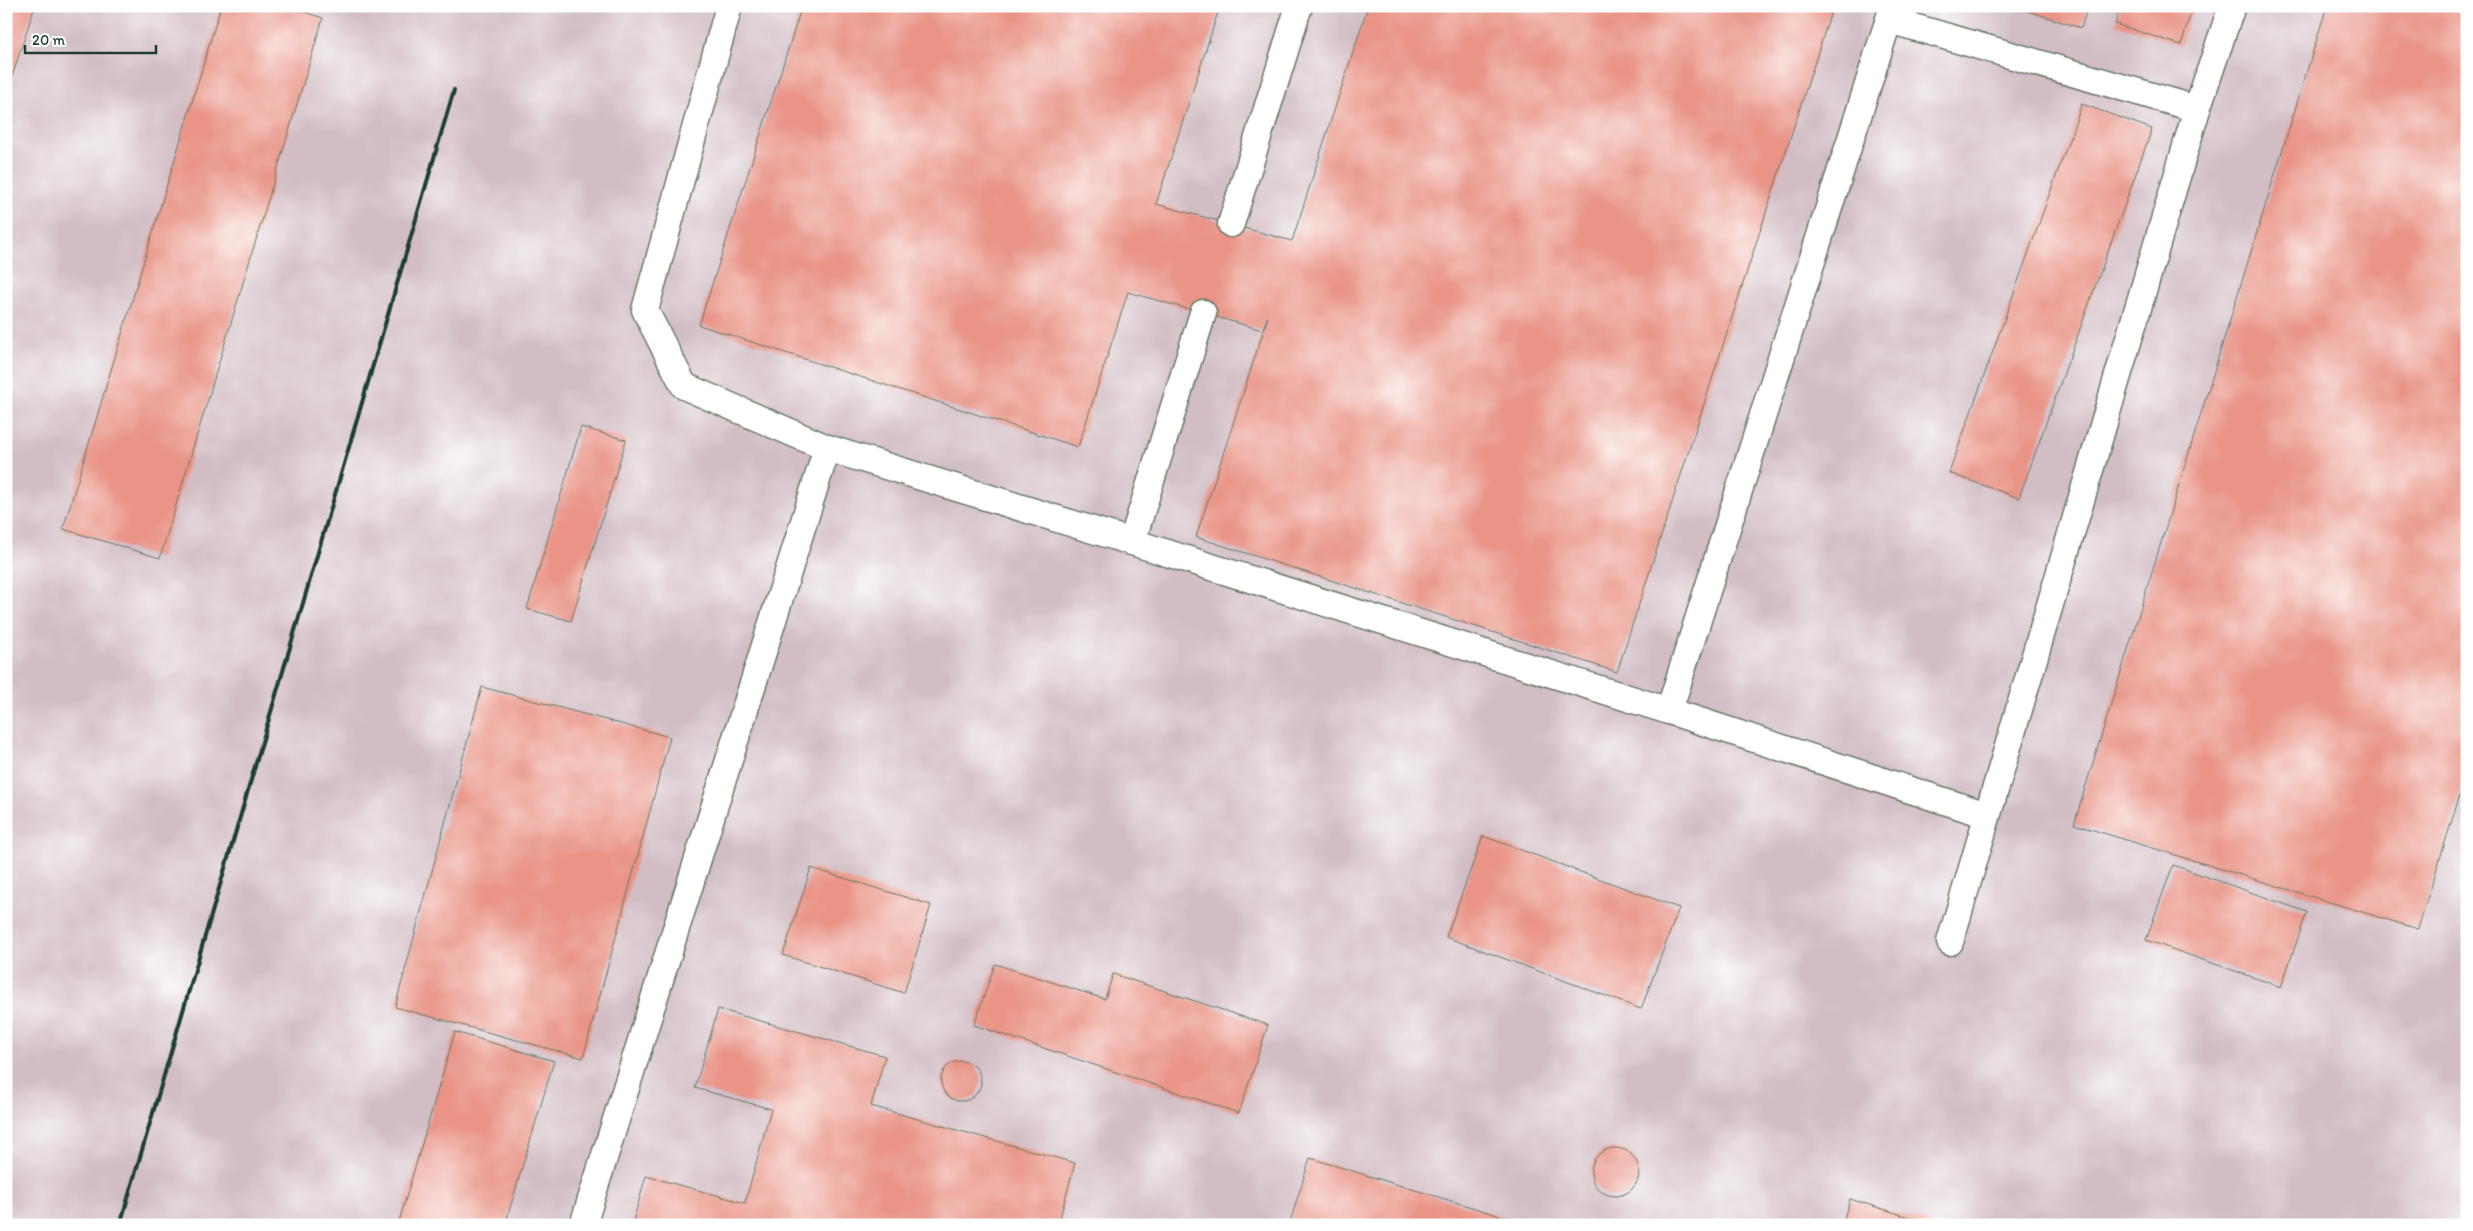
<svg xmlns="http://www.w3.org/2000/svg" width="2473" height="1231" font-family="Itim,sans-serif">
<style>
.industrial{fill:#d2bdc5}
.building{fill:#e99487}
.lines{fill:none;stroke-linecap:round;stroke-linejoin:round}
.service-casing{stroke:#667664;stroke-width:29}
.service{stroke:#fff;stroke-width:26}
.rail{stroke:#1f3d34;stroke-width:4}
</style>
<rect width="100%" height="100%" fill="#fff"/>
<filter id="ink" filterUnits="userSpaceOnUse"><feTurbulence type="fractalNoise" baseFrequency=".02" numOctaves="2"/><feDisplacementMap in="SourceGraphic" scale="10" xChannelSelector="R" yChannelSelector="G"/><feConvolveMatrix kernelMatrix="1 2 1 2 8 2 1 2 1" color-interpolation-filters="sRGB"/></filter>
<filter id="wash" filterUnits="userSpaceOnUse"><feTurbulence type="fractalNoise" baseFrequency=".0096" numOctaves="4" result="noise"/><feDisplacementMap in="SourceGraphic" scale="20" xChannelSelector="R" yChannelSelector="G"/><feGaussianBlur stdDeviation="1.12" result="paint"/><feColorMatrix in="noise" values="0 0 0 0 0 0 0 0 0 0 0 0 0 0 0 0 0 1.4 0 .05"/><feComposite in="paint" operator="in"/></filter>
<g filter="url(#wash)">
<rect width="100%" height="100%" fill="#ebe0be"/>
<rect class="industrial" x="6" y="6" width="2461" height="1219"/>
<g id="blocks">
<g class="building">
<path d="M 6,6 L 35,6 L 7,92 L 6,92 Z"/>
<path d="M 221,6 L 285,6 L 323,18 L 160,558 L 63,529 Z"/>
<path d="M 802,6 L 1220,6 L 1156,204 L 1292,241 L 1368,6 L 1833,6 L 1617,672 L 1196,537 L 1268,317 L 1262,330 L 1128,292 L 1078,447 L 699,325 Z"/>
<path d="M 2012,6 L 2088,6 L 2081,28 Z"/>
<path d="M 2121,6 L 2193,6 L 2181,45 L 2115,24 Z"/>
<path d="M 2327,6 L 2442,6 L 2467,14 L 2467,772 L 2418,929 L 2074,824 Z"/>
<path d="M 2082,104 L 2152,129 L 2019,498 L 1949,473 Z"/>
<path d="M 581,427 L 626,440 L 571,621 L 527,609 Z"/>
<path d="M 482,687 L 670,737 L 583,1058 L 395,1007 Z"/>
<path d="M 1483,836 L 1679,908 L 1641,1009 L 1446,937 Z"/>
<path d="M 2173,865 L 2307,912 L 2281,987 L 2146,940 Z"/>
<path d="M 811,868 L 931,905 L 904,993 L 783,955 Z"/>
<path d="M 995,964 L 1105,999 L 1113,974 L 1268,1025 L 1239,1113 L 974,1025 Z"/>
<path d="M 718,1009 L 885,1056 L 871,1106 L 1075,1163 L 1058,1225 L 632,1225 L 646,1176 L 745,1203 L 771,1109 L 695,1088 Z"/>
<path d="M 455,1032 L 554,1061 L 505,1225 L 398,1225 Z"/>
<circle cx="961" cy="1081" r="20"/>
<circle cx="1615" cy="1172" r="24"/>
<path d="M 1310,1158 L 1527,1224 L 1527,1225 L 1289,1225 Z"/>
<path d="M 1850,1199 L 1932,1224 L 1932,1225 L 1842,1225 Z"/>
</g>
</g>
</g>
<g filter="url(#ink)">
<use href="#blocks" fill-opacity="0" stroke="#667664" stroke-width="1"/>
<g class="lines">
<g class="service-casing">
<g id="service">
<path d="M 729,6 L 645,310 L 684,386 L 827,448"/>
<path d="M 1889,20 L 2197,109 L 2232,6"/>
<path d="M 1231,224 L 1299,6"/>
<path d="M 1132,542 L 1669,711 L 1893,6"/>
<path d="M 1669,711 L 1987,815"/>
<path d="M 1950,942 L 2197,109"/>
<path d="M 583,1225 L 827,448 L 1132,542 L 1203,313"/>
</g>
</g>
<use href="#service" class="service"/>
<path class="rail" d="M 120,1225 L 454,90"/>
</g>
</g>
<rect width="2473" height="1231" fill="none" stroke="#fff" stroke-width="25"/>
<path d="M25 45v8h131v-8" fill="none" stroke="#1f3d34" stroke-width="2.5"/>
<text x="32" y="45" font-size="15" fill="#1f3d34" stroke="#ffffff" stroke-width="4" paint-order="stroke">20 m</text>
</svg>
